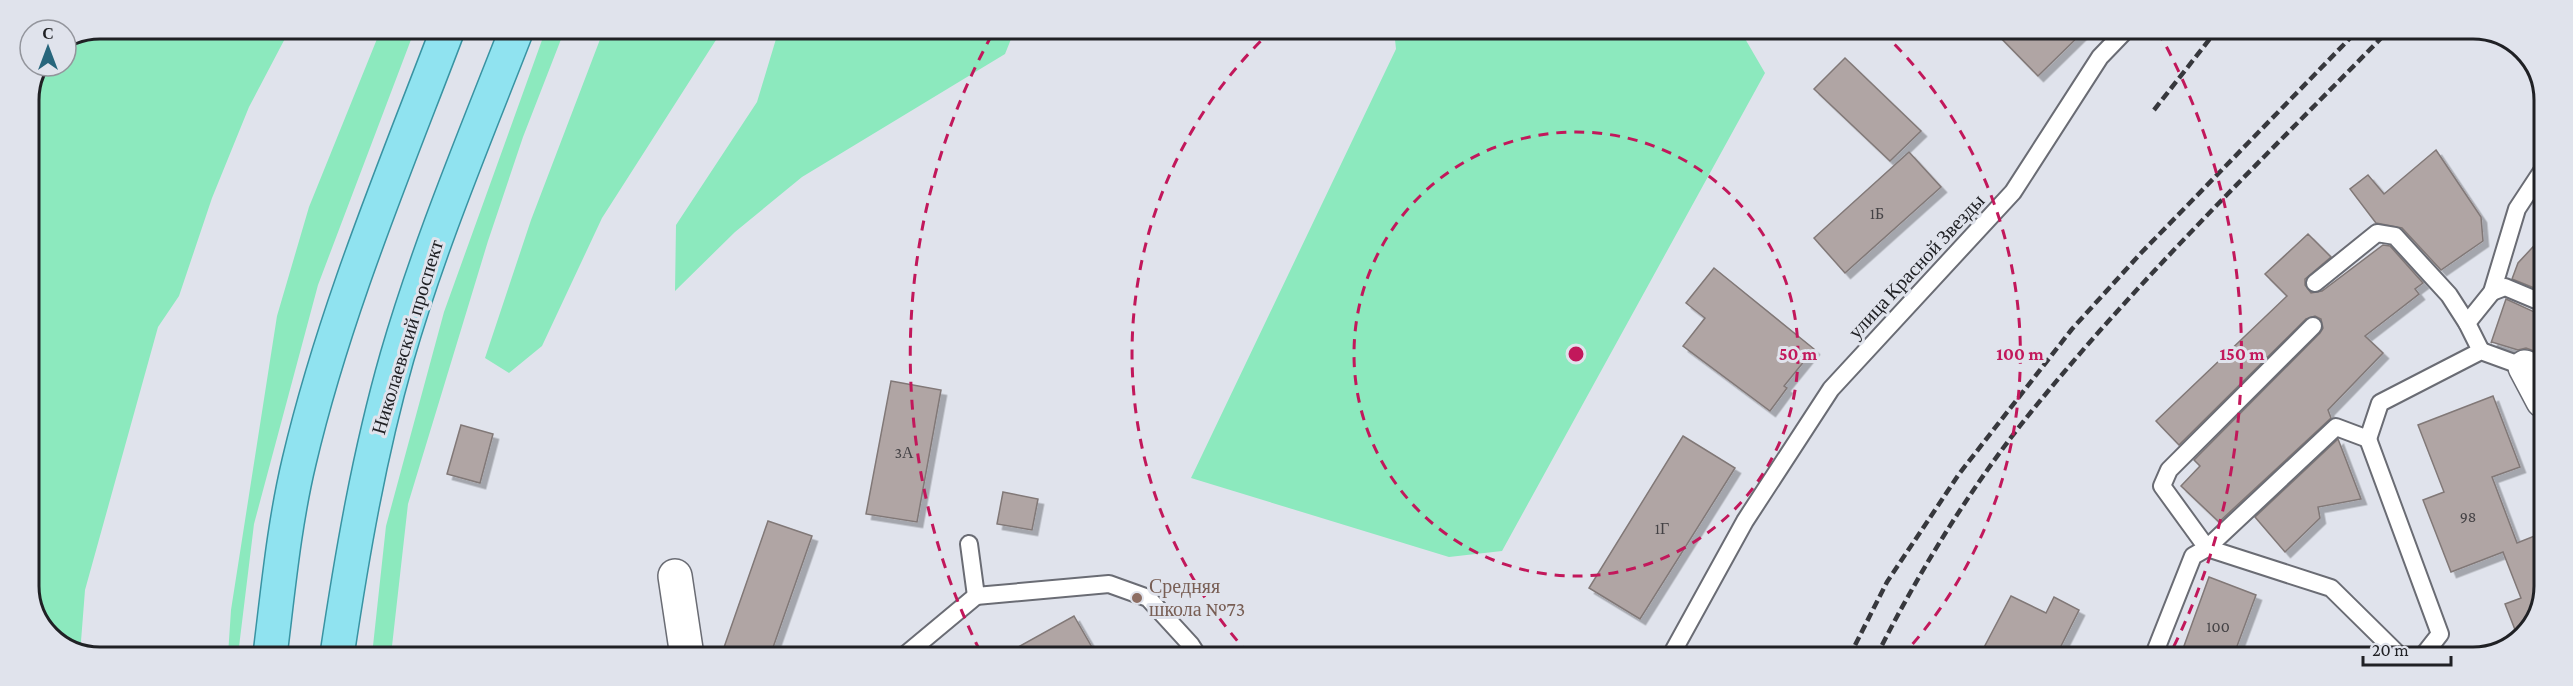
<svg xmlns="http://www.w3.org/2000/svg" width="2573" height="686" font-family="'Crimson Pro',serif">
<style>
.green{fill:#8ce9be}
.building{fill:#b0a5a4;stroke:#817877;stroke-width:1.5;filter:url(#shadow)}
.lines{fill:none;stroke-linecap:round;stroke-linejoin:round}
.lane-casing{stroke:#6a6c74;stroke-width:20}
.street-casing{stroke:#6a6c74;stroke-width:36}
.primary-casing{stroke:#3993a2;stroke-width:36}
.lane{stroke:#fff;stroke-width:16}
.street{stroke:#fff;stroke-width:33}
.primary{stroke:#90e3f0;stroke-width:33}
.rail{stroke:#37383d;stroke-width:4.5;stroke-dasharray:9 4.5;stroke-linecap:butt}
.ring{fill:none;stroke:#c2185b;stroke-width:3;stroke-dasharray:10 8}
.education-dot{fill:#8d6e63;stroke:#e0e3ec;stroke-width:2}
.labels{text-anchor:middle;stroke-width:6;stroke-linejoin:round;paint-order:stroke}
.number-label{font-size:16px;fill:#444245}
.street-label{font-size:20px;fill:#202125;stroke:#e0e3ec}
.education-label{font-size:20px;fill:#785e54;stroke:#e0e3ec;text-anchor:start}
.rim{fill:none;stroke:#202125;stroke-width:3}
.centre{fill:#c2185b;stroke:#e0e3ec;stroke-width:3}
.ring-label{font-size:18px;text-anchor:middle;font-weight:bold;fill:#c2185b;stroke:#e0e3ec;stroke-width:6;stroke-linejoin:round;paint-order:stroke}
</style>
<defs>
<filter id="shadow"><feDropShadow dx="5.5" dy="5.5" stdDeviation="0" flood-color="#0004"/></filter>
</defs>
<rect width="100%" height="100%" fill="#e0e3ec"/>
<g class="green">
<path d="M 100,29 L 290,29 L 249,107 L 212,198 L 179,296 L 158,327 L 85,590 L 80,654 L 46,633 L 29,591 L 29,99 L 43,66 L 66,66 L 66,42 Z"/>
<path d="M 381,29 L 415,29 L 318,285 L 254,524 L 238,655 L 228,655 L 231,610 L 277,316 L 309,207 Z"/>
<path d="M 546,29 L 565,29 L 523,137 L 488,241 L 408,504 L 391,655 L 372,655 L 386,526 L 444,312 Z"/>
<path d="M 604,29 L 723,29 L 602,218 L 542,346 L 509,373 L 485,358 L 531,220 Z"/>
<path d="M 779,29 L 1015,29 L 1005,54 L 802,177 L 735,232 L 675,291 L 676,225 L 757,102 Z"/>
<path d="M 1394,30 L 1740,30 L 1765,73 L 1502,551 L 1449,557 L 1191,478 L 1396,49 Z"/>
</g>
<g class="building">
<path d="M 1993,30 L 2085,30 L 2038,76 Z"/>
<path d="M 1845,58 L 1921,131 L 1890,161 L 1814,89 Z"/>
<path d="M 2436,150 L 2481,217 L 2483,241 L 2441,270 L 2402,228 L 2376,223 L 2350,189 L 2368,175 L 2384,194 Z"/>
<path d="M 1909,152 L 1941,187 L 1845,273 L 1814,238 Z"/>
<path d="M 2308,234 L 2331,257 L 2305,279 L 2305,285 L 2311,293 L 2322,291 L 2383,245 L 2390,246 L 2423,283 L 2415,289 L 2419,294 L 2365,336 L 2383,353 L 2328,410 L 2331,418 L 2219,522 L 2181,486 L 2200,466 L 2194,460 L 2320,333 L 2323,328 L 2321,319 L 2315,316 L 2306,319 L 2179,445 L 2156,421 L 2287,296 L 2265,274 Z"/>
<path d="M 2544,235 L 2543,289 L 2542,291 L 2512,279 L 2518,263 Z"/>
<path d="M 1714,268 L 1814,349 L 1784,386 L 1787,388 L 1770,411 L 1683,346 L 1705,318 L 1686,303 Z"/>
<path d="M 2506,299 L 2543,316 L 2543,358 L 2534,351 L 2526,348 L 2518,350 L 2492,342 L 2491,343 Z"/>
<path d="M 891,381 L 941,390 L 917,522 L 866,514 Z"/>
<path d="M 2493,396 L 2520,467 L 2492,477 L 2517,543 L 2542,533 L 2542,604 L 2519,640 L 2505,604 L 2521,598 L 2503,552 L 2451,572 L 2423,500 L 2444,492 L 2418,425 Z"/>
<path d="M 461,425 L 493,434 L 480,483 L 447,474 Z"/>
<path d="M 1683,436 L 1735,468 L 1640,619 L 1589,588 Z"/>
<path d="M 2338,439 L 2361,499 L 2318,507 L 2320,518 L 2285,552 L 2255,517 Z"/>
<path d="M 1003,492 L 1038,499 L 1032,530 L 997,524 Z"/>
<path d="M 768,521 L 812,536 L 770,656 L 721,656 Z"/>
<path d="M 2209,577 L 2256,595 L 2233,657 L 2180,657 Z"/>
<path d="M 2011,596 L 2046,613 L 2054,597 L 2079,610 L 2056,656 L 1979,657 Z"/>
<path d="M 1074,616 L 1097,656 L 1002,656 Z"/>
</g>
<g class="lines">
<g class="lane-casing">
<g id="lane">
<path d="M 2315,283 L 2377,233 L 2395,236 L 2449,295 L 2467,323 L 2481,351"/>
<path d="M 2492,292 L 2505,287 L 2543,303"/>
<path d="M 2467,323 L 2492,292 L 2517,209 L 2544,168"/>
<path d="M 2313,326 L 2169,470 L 2162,486 L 2207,548 L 2336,427 L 2368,439 L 2380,403 L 2481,351 L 2525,367"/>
<path d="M 2368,439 L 2440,634 L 2422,657"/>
<path d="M 969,544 L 976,596 L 1109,584 L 1148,598 L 1191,645 L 1198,656"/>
<path d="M 904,656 L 976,596"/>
<path d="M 1670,657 L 1745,521 L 1831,389 L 2013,192 L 2100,57 L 2126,30"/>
<path d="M 2153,657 L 2193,556 L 2207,548 L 2331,588 L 2401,657"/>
</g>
</g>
<g class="street-casing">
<g id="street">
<path d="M 2525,367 L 2543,401"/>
<path d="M 675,576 L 687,656"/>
</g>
</g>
<g class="primary-casing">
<g id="primary">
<path d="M 270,655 C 278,591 284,525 299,462 C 334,313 394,171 448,29"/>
<path d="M 337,655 C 352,555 369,455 397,357 C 429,246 475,137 517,29"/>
</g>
</g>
<use href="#lane" class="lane"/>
<use href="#street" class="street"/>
<use href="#primary" class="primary"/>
<g class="rail">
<path d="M 2154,110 L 2216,31"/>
<path d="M 1849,657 L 1887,582 L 1959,474 L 2072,329 L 2141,253 L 2357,31"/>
<path d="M 1876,657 C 1918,573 1972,485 2031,412 C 2140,277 2267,155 2388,31"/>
</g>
</g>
<g class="ring">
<circle cx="1576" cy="354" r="222"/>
<path d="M1249 654A444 444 0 0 1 1270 32M1882 32A444 444 0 0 1 1901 657"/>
<path d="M980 651A666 666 0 0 1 994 31M2158 31A666 666 0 0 1 2169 656"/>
</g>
<circle class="education-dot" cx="1137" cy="598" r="6"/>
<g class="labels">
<g class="number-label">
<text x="1877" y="219">1Б</text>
<text x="904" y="458">3А</text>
<text x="2468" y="522">98</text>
<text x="1662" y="534">1Г</text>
<text x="2218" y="632">100</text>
</g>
<g class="street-label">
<text transform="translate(1916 266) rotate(-47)" y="7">улица Красной Звезды</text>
<text transform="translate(407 337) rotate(-73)" y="7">Николаевский проспект</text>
</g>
<g class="education-label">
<text x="1149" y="593">Средняя<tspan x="1149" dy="23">школа №73</tspan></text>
</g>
</g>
<path d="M0 0H2573V686H0ZM100 39H2473A61 61 0 0 1 2534 100V586A61 61 0 0 1 2473 647H100A61 61 0 0 1 39 586V100A61 61 0 0 1 100 39Z" fill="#e0e3ec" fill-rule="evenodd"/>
<path class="rim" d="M100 39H2473A61 61 0 0 1 2534 100V586A61 61 0 0 1 2473 647H100A61 61 0 0 1 39 586V100A61 61 0 0 1 100 39Z"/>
<circle cx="1576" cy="354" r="9" class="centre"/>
<g class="ring-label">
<text x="1798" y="360">50 m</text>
<text x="2020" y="360">100 m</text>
<text x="2242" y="360">150 m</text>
</g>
<g transform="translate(48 48)"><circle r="28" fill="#e0e3ec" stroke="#93959c" stroke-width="1.5"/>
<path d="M0-4.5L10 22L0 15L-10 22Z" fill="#28667c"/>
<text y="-9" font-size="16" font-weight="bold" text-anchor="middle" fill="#202125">С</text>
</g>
<path d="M2363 656v9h88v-9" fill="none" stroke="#202125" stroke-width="3"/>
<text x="2372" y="656" font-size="18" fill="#202125" stroke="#e0e3ec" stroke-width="4.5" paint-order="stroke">20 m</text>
</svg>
